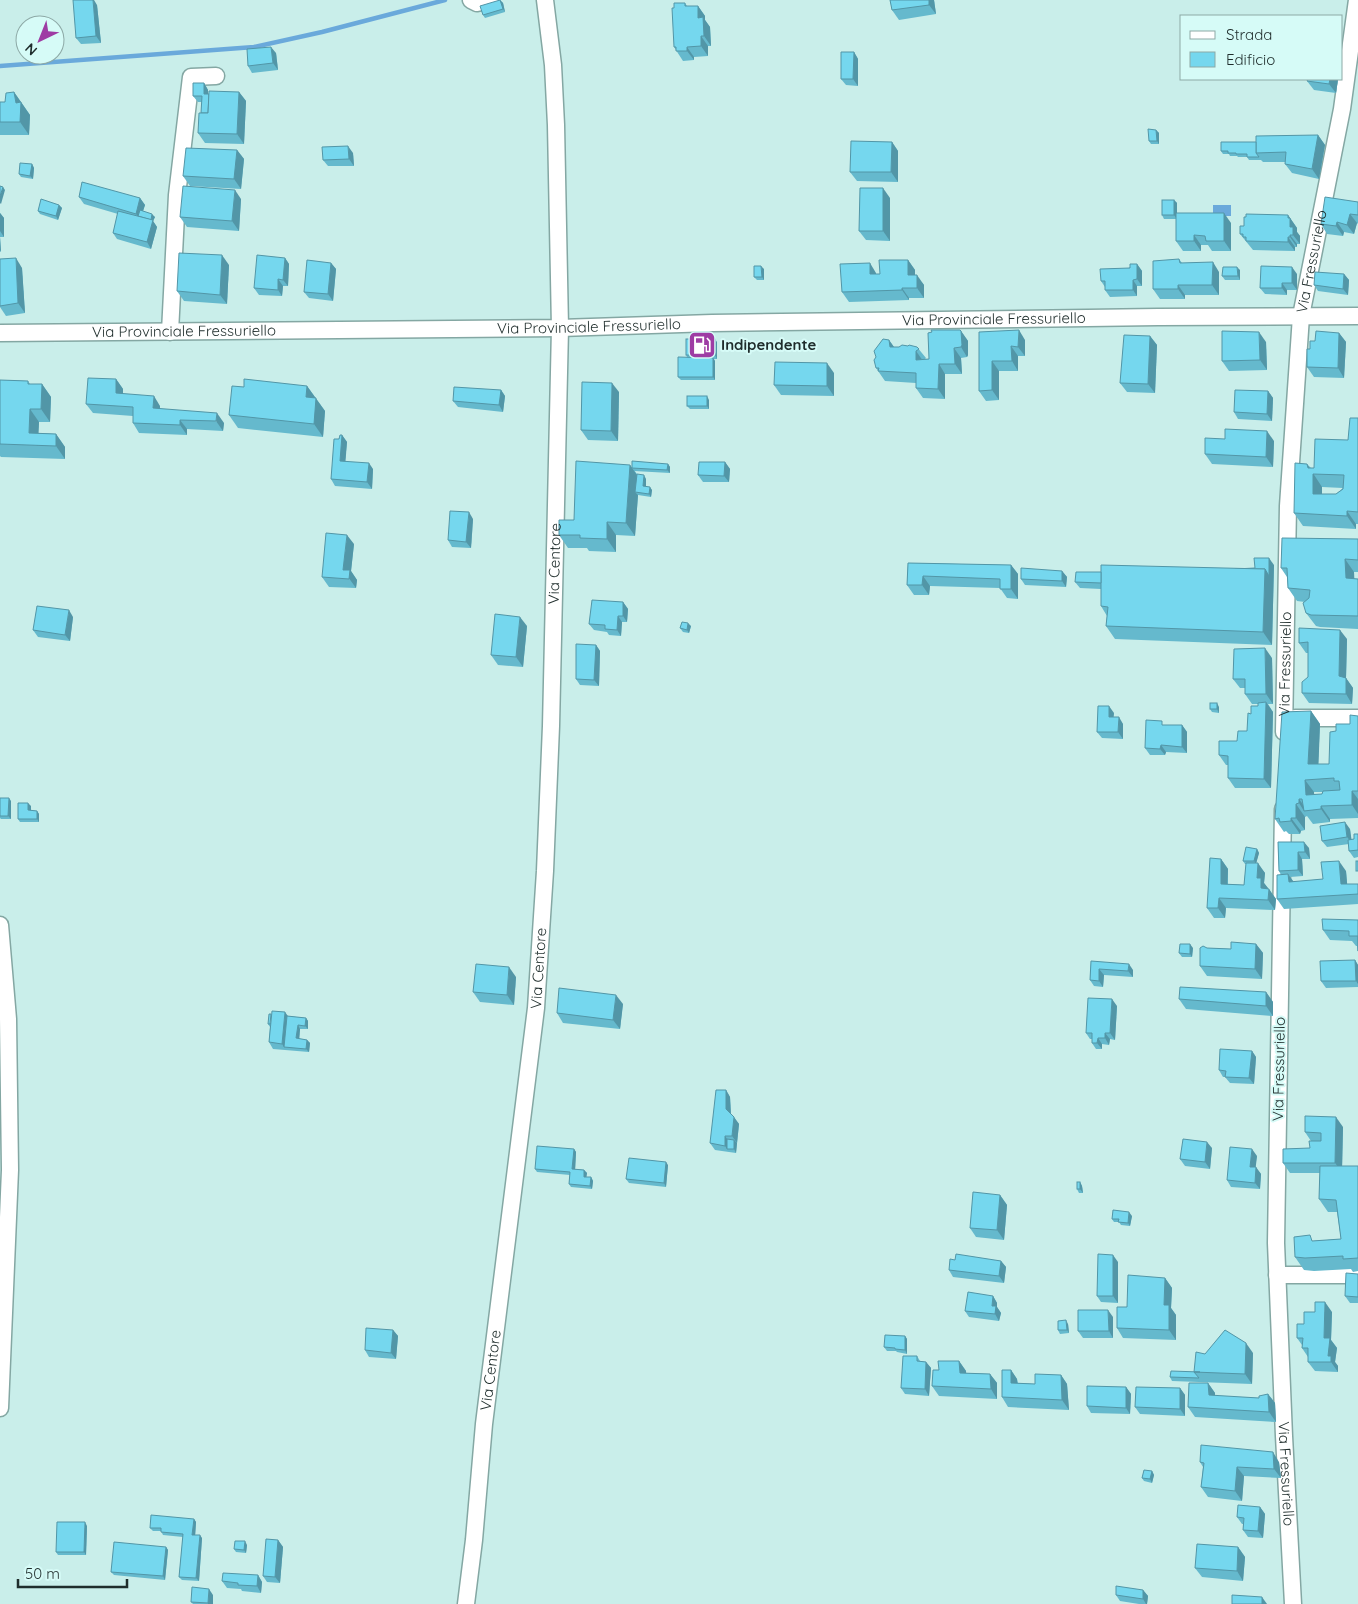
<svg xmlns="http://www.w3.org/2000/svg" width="1358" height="1604" font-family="Quicksand,sans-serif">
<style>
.water{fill:#6aa9db}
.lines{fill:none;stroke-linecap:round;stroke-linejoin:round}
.stream{stroke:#6aa9db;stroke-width:4.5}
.minor-casing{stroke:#84a7a3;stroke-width:19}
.minor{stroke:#fff;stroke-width:16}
.wall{fill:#65b9cd;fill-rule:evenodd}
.shaded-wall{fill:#5296a7}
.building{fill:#75d7ee;stroke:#5296a7;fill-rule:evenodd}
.labels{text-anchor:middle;stroke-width:4;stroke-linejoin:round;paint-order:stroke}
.street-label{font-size:15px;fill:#1f2d2c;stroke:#d6fbf7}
.poi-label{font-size:15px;font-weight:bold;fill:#1f2d2c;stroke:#d6fbf7;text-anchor:start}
</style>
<rect width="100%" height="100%" fill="#c9eeea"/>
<rect class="water" x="1213" y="205" width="18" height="11"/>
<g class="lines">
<path class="stream" d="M 0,66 L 254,47 L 322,32 L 445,0"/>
<g class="minor-casing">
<g id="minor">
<path d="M 471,0 L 477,3 L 490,0"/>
<path d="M 170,332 L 177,195 L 191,77 L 216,76"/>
<path id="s1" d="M 0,333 L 560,328 L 712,323 L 1158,317 L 1358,316"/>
<path d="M 1295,718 L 1358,718"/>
<path id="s2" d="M 1284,732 L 1288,506 L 1301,316 L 1342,109 L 1357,0"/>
<path id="s3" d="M 1283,809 L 1276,1243 L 1284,1436 L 1293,1604"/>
<path d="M 0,925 L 8,1019 L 10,1170 L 0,1408"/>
<path d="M 1277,1275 L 1358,1275"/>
<path id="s4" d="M 466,1604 L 474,1540 L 484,1424 L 536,1008 L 545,871 L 551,726 L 560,328 L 556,125 L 553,65 L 545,0"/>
</g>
</g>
<use href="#minor" class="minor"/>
</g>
<g class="wall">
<path d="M 500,0 L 503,3 L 505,12 L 485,18 L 483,15 Z"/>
<path d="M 890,0 L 934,0 L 936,14 L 899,20 L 892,10 Z"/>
<path d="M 685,3 L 687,6 L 698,6 L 705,16 L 705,20 L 710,27 L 711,46 L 708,46 L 708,56 L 694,57 L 694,60 L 683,61 L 674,47 Z"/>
<path d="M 97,5 L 101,43 L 81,44 L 76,38 Z"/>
<path d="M 854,52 L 858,59 L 858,86 L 846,85 L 841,79 Z"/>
<path d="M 276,53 L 278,70 L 252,73 L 248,66 Z"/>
<path d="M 1308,79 L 1338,79 L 1336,93 L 1314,90 L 1307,81 Z"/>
<path d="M 204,83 L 208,90 L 208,94 L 239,92 L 246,101 L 244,144 L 205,143 L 198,133 L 201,113 L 202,102 L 198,102 L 193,96 Z"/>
<path d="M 14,92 L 30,115 L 29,135 L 0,135 L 0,102 L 5,102 Z"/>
<path d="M 1156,130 L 1159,133 L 1159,144 L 1151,144 L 1149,141 Z"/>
<path d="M 1318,135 L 1325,145 L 1319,179 L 1292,173 L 1285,164 L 1285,162 L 1263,162 L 1261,160 L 1249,160 L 1247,157 L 1238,157 L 1237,156 L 1230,156 L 1229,154 L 1223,154 L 1221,151 L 1256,142 Z"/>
<path d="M 892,142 L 898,151 L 898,182 L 857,181 L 850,172 Z"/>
<path d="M 237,150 L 244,159 L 241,189 L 190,186 L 183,176 Z"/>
<path d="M 353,153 L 354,166 L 328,166 L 323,160 Z"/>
<path d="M 32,164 L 34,168 L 33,179 L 21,177 L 19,174 Z"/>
<path d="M 79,197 L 140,198 L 145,205 L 143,211 L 155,217 L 153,221 L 157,227 L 151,249 L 117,239 L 113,233 L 118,214 L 84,204 Z"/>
<path d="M 890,198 L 890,241 L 866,240 L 859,231 Z"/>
<path d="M 241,199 L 239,231 L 187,227 L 180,217 Z"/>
<path d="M 1174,200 L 1177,203 L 1177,213 L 1231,223 L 1231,251 L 1212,251 L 1208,245 L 1201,245 L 1201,251 L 1183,251 L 1176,241 L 1176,219 L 1164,219 L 1162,215 Z"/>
<path d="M 1358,202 L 1358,224 L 1357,223 L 1354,234 L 1344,232 L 1343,236 L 1327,234 L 1321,224 Z"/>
<path d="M 59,205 L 62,208 L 58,220 L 40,214 L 38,211 Z"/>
<path d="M 0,213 L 4,218 L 4,237 L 0,237 L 1,252 L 0,251 Z"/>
<path d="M 1288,215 L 1297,228 L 1297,232 L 1300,236 L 1300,244 L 1297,244 L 1297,247 L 1295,247 L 1295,251 L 1253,250 L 1240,234 L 1244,226 Z"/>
<path d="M 285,258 L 289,264 L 288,286 L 283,286 L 282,296 L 259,295 L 254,288 Z"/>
<path d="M 0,259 L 22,268 L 25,313 L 6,316 L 0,307 Z"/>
<path d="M 1179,259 L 1182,263 L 1219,272 L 1219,295 L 1185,295 L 1185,299 L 1160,299 L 1153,289 Z"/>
<path d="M 908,260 L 915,270 L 915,275 L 924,285 L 924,298 L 909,298 L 909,300 L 849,302 L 842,292 L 876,273 L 876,274 L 880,274 Z"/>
<path d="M 331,263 L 336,269 L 333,301 L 309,298 L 304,292 Z"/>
<path d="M 1137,264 L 1142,271 L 1142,286 L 1137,286 L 1137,296 L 1110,297 L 1105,290 L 1105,287 L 1101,281 Z"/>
<path d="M 229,265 L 227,304 L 184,301 L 177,291 Z"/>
<path d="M 764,269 L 764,280 L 757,280 L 754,277 Z"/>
<path d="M 1240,270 L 1240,280 L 1225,280 L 1222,276 Z"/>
<path d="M 1297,274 L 1297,290 L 1287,290 L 1287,295 L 1265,294 L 1260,288 Z"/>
<path d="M 1344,274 L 1349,280 L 1348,295 L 1318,291 L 1314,285 Z"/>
<path d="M 961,331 L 968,341 L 968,355 L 967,357 L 961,358 L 962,374 L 945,374 L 945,399 L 923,398 L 916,388 L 916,383 L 885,381 L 876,368 L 889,340 L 894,347 L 917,347 L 926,358 L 925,359 L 929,359 Z"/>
<path d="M 979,332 L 1025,340 L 1025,356 L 1018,356 L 1018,371 L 999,371 L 999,400 L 986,401 L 979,391 Z"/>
<path d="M 1339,333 L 1346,342 L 1344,378 L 1314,377 L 1307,367 L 1310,349 L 1315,341 Z"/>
<path d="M 1150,336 L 1157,345 L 1155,393 L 1127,392 L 1120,383 Z"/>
<path d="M 717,342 L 717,359 L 714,359 L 715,361 L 715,380 L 681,380 L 678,377 L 687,357 L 686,355 Z"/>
<path d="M 1266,342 L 1267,370 L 1229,371 L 1222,361 Z"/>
<path d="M 834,373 L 834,396 L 781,395 L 774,385 Z"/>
<path d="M 116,379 L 123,389 L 123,394 L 160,406 L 160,409 L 224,423 L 223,431 L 187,429 L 187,435 L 139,433 L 133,423 L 133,416 L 93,413 L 86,404 Z"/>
<path d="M 0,380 L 28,381 L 30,384 L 42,384 L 51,397 L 50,422 L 39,422 L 38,433 L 56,434 L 65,447 L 65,459 L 1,457 L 0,456 Z"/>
<path d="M 307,386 L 325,411 L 323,437 L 238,428 L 229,415 L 244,387 Z"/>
<path d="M 501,390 L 505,396 L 503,412 L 458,407 L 453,401 Z"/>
<path d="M 1268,391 L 1273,398 L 1272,421 L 1238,419 L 1234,412 Z"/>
<path d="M 619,392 L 618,441 L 588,440 L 581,430 Z"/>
<path d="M 709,400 L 709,409 L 690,409 L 687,406 Z"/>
<path d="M 1358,418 L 1358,524 L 1356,524 L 1356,529 L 1303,526 L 1294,513 L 1307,464 L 1311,468 L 1314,468 L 1348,440 ZM 1322,487 L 1343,488 L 1336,494 L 1322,494 Z"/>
<path d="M 342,435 L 347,442 L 345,461 L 373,469 L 372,489 L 335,486 L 331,479 L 339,439 Z"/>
<path d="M 1274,441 L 1273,467 L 1212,464 L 1205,454 Z"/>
<path d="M 725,462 L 730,469 L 729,482 L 703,482 L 698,475 Z"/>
<path d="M 668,464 L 670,467 L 670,473 L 634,471 L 632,468 Z"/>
<path d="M 630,465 L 637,474 L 646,479 L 646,486 L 652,490 L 651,497 L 638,495 L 635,536 L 616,535 L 616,552 L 589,551 L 587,548 L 568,548 L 559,535 Z"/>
<path d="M 473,519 L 471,548 L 452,547 L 448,540 Z"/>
<path d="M 1358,539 L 1358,572 L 1354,572 L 1354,579 L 1358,579 L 1358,629 L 1320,627 L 1316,626 L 1306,613 L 1305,602 L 1297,601 L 1288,588 L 1287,577 L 1281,568 Z"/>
<path d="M 354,544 L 351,571 L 357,580 L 356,588 L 329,587 L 322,577 Z"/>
<path d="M 908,563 L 1011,565 L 1018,574 L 1018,599 L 1007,598 L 1000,588 L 930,586 L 929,595 L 914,595 L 907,585 Z"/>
<path d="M 1274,565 L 1272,645 L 1115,639 L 1106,626 L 1107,616 L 1101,606 L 1101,589 L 1080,588 L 1075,582 L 1101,572 L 1255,568 Z"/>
<path d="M 1062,571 L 1067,577 L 1066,587 L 1025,585 L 1021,579 Z"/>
<path d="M 623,602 L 628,609 L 627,622 L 622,622 L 621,636 L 609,635 L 607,632 L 594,630 L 589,624 Z"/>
<path d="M 73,617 L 70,641 L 38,637 L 33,630 Z"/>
<path d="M 527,626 L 523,667 L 498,665 L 491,655 Z"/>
<path d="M 691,626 L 689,633 L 683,632 L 680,628 Z"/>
<path d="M 1299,628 L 1347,639 L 1346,678 L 1353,688 L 1352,704 L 1309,703 L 1302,693 L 1308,677 L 1308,653 L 1306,653 L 1299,643 Z"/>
<path d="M 596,645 L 600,651 L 599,686 L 580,685 L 576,679 Z"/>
<path d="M 1272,658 L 1273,704 L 1268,704 L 1273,712 L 1271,788 L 1235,788 L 1228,778 L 1228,765 L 1226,765 L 1219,755 L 1237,741 L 1247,731 L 1251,714 L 1258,706 L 1258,704 L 1252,704 L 1245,694 L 1245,688 L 1240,688 L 1233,679 Z"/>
<path d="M 1219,707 L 1219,713 L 1212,712 L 1210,709 Z"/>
<path d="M 1311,711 L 1320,724 L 1318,764 L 1329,764 L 1336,731 L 1350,724 L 1358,716 L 1358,818 L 1330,819 L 1330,822 L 1313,824 L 1307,816 L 1305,817 L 1305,830 L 1301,831 L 1300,834 L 1289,834 L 1286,831 L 1284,832 L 1275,819 ZM 1314,792 L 1323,792 L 1322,794 L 1314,795 Z"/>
<path d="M 1114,713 L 1113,717 L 1123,724 L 1123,739 L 1102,738 L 1097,732 Z"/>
<path d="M 1165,725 L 1182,725 L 1187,732 L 1187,753 L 1166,752 L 1165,755 L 1150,755 L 1145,748 Z"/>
<path d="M 0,798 L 11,801 L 11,819 L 1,819 L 0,818 Z"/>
<path d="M 31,806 L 31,810 L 37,811 L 39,814 L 39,822 L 20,822 L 18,819 Z"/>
<path d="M 1350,829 L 1351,840 L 1354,839 L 1358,834 L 1358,857 L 1354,858 L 1349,851 L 1349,844 L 1327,847 L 1322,841 Z"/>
<path d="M 1278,842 L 1309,848 L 1310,859 L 1302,859 L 1303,876 L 1290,877 L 1294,882 L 1323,879 L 1346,871 L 1347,884 L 1358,884 L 1358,904 L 1284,909 L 1277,899 L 1281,875 L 1279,871 Z"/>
<path d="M 1257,849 L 1259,853 L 1256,863 L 1265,873 L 1264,883 L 1276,899 L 1275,910 L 1226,908 L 1225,918 L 1214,918 L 1207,908 L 1221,859 L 1228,869 L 1228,884 L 1244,885 L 1246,864 L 1245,864 L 1243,861 Z"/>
<path d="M 1358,920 L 1358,952 L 1357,946 L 1356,946 L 1352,941 L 1330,940 L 1323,930 Z"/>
<path d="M 1256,944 L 1263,953 L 1262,979 L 1207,976 L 1200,966 L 1207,948 L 1231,949 Z"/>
<path d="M 1193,948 L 1192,957 L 1182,957 L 1179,953 Z"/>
<path d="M 1355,960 L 1358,965 L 1358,987 L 1326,988 L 1321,981 Z"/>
<path d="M 1091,961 L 1133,970 L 1133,977 L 1104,975 L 1103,987 L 1094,986 L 1090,980 Z"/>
<path d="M 516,977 L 514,1005 L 480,1002 L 473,992 Z"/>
<path d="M 1266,992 L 1273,1002 L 1273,1016 L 1186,1009 L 1179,999 Z"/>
<path d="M 623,1004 L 620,1029 L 563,1023 L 557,1013 Z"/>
<path d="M 1117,1006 L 1115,1040 L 1110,1039 L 1109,1045 L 1102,1044 L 1102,1049 L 1096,1049 L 1092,1043 L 1092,1039 L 1090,1039 L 1086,1033 Z"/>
<path d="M 287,1016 L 306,1018 L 308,1021 L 308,1029 L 300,1029 L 299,1039 L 307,1040 L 310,1043 L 309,1052 L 273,1049 L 269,1042 L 270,1027 L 268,1024 Z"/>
<path d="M 1252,1051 L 1256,1057 L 1254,1084 L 1230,1083 L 1225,1077 L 1223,1077 L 1219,1070 Z"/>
<path d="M 726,1090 L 730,1097 L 731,1114 L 739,1124 L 736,1153 L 715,1150 L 710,1143 Z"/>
<path d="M 1343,1127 L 1342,1166 L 1358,1166 L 1358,1271 L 1353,1272 L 1351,1269 L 1314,1271 L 1304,1270 L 1295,1257 L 1314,1241 L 1341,1239 L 1337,1212 L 1328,1212 L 1319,1199 L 1320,1173 L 1290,1173 L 1283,1163 L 1310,1148 L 1311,1141 L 1305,1132 Z"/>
<path d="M 1212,1148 L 1210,1169 L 1185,1166 L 1180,1159 Z"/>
<path d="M 574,1149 L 576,1152 L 575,1169 L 584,1170 L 587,1173 L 586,1177 L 591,1177 L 593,1181 L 592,1189 L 571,1187 L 569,1184 L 570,1175 L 537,1172 L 535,1169 Z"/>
<path d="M 1257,1156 L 1255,1167 L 1261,1174 L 1260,1189 L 1231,1187 L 1227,1180 Z"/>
<path d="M 668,1165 L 666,1187 L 629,1183 L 626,1179 Z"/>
<path d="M 1080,1182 L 1082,1186 L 1083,1193 L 1079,1193 L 1077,1189 Z"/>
<path d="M 1000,1195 L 1007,1205 L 1004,1240 L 976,1237 L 970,1228 Z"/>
<path d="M 1132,1216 L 1130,1226 L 1121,1225 L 1119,1222 L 1114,1222 L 1112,1219 Z"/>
<path d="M 955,1260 L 1001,1261 L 1006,1267 L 1004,1283 L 953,1277 L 949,1270 Z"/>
<path d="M 1118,1262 L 1118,1303 L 1101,1302 L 1097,1296 Z"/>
<path d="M 1358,1274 L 1358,1303 L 1350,1303 L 1345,1296 Z"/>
<path d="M 1165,1278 L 1172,1288 L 1171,1308 L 1176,1315 L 1176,1340 L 1123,1338 L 1117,1328 L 1127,1307 Z"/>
<path d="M 993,1296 L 997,1303 L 997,1307 L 1001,1313 L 999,1321 L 969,1317 L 965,1311 Z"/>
<path d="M 1315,1312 L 1332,1312 L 1331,1340 L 1337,1348 L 1335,1362 L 1338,1366 L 1338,1372 L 1315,1371 L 1308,1362 L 1308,1357 L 1302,1348 L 1302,1345 L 1297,1338 Z"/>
<path d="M 1113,1317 L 1113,1338 L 1083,1338 L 1078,1331 Z"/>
<path d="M 1068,1324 L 1069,1333 L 1060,1334 L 1058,1330 Z"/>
<path d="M 393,1330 L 398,1336 L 396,1359 L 369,1357 L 365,1350 Z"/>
<path d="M 905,1336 L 907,1339 L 907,1354 L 897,1352 L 896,1351 L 887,1351 L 884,1347 Z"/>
<path d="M 1253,1353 L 1252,1384 L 1172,1381 L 1170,1377 L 1194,1372 L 1205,1354 Z"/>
<path d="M 917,1356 L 920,1361 L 926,1362 L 931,1368 L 929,1396 L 905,1394 L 901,1388 Z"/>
<path d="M 959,1361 L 966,1371 L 966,1373 L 990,1374 L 997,1383 L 997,1399 L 939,1396 L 932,1386 L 939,1370 Z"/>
<path d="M 1011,1370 L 1017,1379 L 1018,1383 L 1035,1384 L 1061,1375 L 1067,1384 L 1069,1410 L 1008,1407 L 1002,1397 Z"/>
<path d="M 1208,1383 L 1215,1393 L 1215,1396 L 1259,1398 L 1268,1394 L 1275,1403 L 1276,1422 L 1195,1417 L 1188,1407 Z"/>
<path d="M 1126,1387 L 1131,1394 L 1130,1414 L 1091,1413 L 1087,1406 Z"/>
<path d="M 1180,1388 L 1185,1395 L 1185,1416 L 1140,1414 L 1135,1407 Z"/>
<path d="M 1200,1462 L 1279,1462 L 1281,1478 L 1244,1476 L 1242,1501 L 1208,1497 L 1201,1487 L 1203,1467 Z"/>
<path d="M 1152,1471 L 1154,1475 L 1152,1483 L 1144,1481 L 1142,1478 Z"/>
<path d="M 1260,1507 L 1265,1514 L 1263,1538 L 1248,1537 L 1243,1530 L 1243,1524 L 1242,1524 L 1237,1517 Z"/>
<path d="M 194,1519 L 196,1522 L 195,1535 L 202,1538 L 199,1581 L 182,1580 L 179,1577 L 183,1537 L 163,1535 L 161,1531 L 153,1531 L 150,1528 Z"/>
<path d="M 87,1526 L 86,1555 L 58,1555 L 56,1552 Z"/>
<path d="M 278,1540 L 283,1547 L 280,1583 L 267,1582 L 263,1576 Z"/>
<path d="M 247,1545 L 246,1553 L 236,1552 L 234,1549 Z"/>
<path d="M 166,1547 L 168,1550 L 165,1580 L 114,1575 L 111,1572 Z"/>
<path d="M 1238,1547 L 1245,1557 L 1243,1581 L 1202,1577 L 1195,1568 Z"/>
<path d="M 258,1575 L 262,1582 L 261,1593 L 242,1591 L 241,1589 L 227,1588 L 222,1581 Z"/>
<path d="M 1143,1590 L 1148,1596 L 1147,1604 L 1139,1604 L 1120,1601 L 1116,1595 Z"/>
<path d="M 213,1595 L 213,1604 L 193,1604 L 191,1602 Z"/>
</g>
<g class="shaded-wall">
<path d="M 93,0 L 94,0 L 97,5 L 101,43 L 96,36 Z"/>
<path d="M 500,0 L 503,3 L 505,12 L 503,9 Z"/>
<path d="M 929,0 L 934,0 L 936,14 L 929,5 Z"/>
<path d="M 698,6 L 705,16 L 705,20 L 710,27 L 711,46 L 704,36 L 698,18 Z"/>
<path d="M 701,36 L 708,46 L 708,56 L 701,46 Z"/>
<path d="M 271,47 L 276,53 L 278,70 L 273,63 Z"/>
<path d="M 687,47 L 694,57 L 694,60 L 687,51 Z"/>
<path d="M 854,52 L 858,59 L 858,86 L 853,79 Z"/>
<path d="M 1330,79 L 1338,79 L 1336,93 L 1329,84 Z"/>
<path d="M 204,83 L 208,90 L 208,101 L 204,94 Z"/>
<path d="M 14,92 L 30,115 L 29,135 L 20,122 Z"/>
<path d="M 239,92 L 246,101 L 244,144 L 237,134 Z"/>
<path d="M 1156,130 L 1159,133 L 1159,144 L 1157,141 Z"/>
<path d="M 1318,135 L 1325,145 L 1319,179 L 1312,169 Z"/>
<path d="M 892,142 L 898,151 L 898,182 L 891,172 Z"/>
<path d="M 348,146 L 353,153 L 354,166 L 349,159 Z"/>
<path d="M 237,150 L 244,159 L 241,189 L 234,179 Z"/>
<path d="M 32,164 L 34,168 L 33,179 L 30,176 Z"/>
<path d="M 3,187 L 5,190 L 1,204 L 0,203 L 0,196 Z"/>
<path d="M 883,188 L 890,198 L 890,241 L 883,231 Z"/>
<path d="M 235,190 L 241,199 L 239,231 L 232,221 Z"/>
<path d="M 140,198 L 145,205 L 140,220 L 136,214 Z"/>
<path d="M 1174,200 L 1177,203 L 1177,219 L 1174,215 Z"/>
<path d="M 59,205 L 62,208 L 58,220 L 56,216 Z"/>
<path d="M 0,213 L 4,218 L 4,237 L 0,231 Z"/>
<path d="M 1224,213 L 1231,223 L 1231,251 L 1224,241 Z"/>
<path d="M 152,214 L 155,217 L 153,221 L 157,227 L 151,249 L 147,242 Z"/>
<path d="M 1350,214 L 1357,223 L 1354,234 L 1347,225 Z"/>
<path d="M 1288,215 L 1297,228 L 1297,232 L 1300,236 L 1300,244 L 1293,235 L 1290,227 Z"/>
<path d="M 1337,222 L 1344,232 L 1343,236 L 1336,226 Z"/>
<path d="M 1194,235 L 1201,245 L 1201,251 L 1194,241 Z"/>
<path d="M 1290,235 L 1297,244 L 1297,247 L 1290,237 Z"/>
<path d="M 0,236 L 0,237 L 1,252 L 0,250 Z"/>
<path d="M 1288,237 L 1295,247 L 1295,251 L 1288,242 Z"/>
<path d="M 222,255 L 229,265 L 227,304 L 220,295 Z"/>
<path d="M 16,258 L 22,268 L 25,313 L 18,303 Z"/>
<path d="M 285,258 L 289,264 L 288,286 L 283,280 Z"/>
<path d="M 908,260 L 915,270 L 915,285 L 908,275 Z"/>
<path d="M 1213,262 L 1219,272 L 1219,295 L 1212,285 Z"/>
<path d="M 331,263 L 336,269 L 333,301 L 328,294 Z"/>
<path d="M 870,263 L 876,273 L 877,284 L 870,274 Z"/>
<path d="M 1137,264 L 1142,271 L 1142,286 L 1137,279 Z"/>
<path d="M 761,266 L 764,269 L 764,280 L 762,277 Z"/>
<path d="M 1237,267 L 1240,270 L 1240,280 L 1238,276 Z"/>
<path d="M 1292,267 L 1297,274 L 1297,290 L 1292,283 Z"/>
<path d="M 1344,274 L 1349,280 L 1348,295 L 1343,289 Z"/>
<path d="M 917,275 L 924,285 L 924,298 L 917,288 Z"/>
<path d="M 278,279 L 283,286 L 282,296 L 278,290 Z"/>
<path d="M 1133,280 L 1137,286 L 1137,296 L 1133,290 Z"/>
<path d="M 1282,283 L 1287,290 L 1287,295 L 1282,288 Z"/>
<path d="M 1178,285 L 1185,295 L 1185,299 L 1178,289 Z"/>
<path d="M 902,288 L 909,298 L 909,300 L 902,290 Z"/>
<path d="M 1019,330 L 1025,340 L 1025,356 L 1018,347 Z"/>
<path d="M 961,331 L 968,341 L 968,355 L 967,357 L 961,347 Z"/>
<path d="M 1259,332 L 1266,342 L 1267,370 L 1260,360 Z"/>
<path d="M 1339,333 L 1346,342 L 1344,378 L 1338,368 Z"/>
<path d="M 1150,336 L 1157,345 L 1155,393 L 1148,384 Z"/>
<path d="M 715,339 L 717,342 L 717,359 L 715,355 Z"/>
<path d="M 889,340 L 896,350 L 890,347 Z"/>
<path d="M 1011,346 L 1018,356 L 1018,371 L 1012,361 Z"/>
<path d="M 954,348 L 961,358 L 962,374 L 955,364 Z"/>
<path d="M 916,351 L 923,361 L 916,360 Z"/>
<path d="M 713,358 L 715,361 L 715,380 L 713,377 Z"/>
<path d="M 992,361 L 999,371 L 999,400 L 992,390 Z"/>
<path d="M 827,363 L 834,373 L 834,396 L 827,386 Z"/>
<path d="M 939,364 L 945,374 L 945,399 L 938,389 Z"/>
<path d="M 116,379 L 123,389 L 123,403 L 116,393 Z"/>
<path d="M 612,383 L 619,392 L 618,441 L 611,431 Z"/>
<path d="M 42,384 L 51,397 L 50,422 L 41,409 Z"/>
<path d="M 307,386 L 325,411 L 323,437 L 314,424 L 306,397 Z"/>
<path d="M 501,390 L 505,396 L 503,412 L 499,405 Z"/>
<path d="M 1268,391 L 1273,398 L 1272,421 L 1267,414 Z"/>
<path d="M 154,396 L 160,406 L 160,418 L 153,408 Z"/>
<path d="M 707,396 L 709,400 L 709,409 L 707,406 Z"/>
<path d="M 30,409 L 39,422 L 38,446 L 29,433 Z"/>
<path d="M 217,413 L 224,423 L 223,431 L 216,421 Z"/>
<path d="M 180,420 L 187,429 L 187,435 L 180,425 Z"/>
<path d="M 1267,431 L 1274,441 L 1273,467 L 1266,457 Z"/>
<path d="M 56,434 L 65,447 L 65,459 L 56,446 Z"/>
<path d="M 342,435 L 347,442 L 345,467 L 340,461 Z"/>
<path d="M 725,462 L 730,469 L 729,482 L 724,476 Z"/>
<path d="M 369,463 L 373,469 L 372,489 L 367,482 Z"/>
<path d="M 668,464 L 670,467 L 670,473 L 667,470 Z"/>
<path d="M 1307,464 L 1322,487 L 1322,507 L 1313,494 L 1308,468 Z"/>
<path d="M 630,465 L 639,478 L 635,492 L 638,495 L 635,536 L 626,523 Z"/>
<path d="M 644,475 L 646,479 L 646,490 L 643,486 Z"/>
<path d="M 650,487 L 652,490 L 651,497 L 649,494 Z"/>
<path d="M 1347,511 L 1356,524 L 1356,529 L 1347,516 Z"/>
<path d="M 469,512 L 473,519 L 471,548 L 466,542 Z"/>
<path d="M 607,522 L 616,535 L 616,552 L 607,539 Z"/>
<path d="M 347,535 L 354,544 L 351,571 L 357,580 L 356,588 L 343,570 Z"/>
<path d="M 1269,558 L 1274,565 L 1272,645 L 1263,632 L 1265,569 Z"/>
<path d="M 1345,559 L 1354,572 L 1355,591 L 1346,578 Z"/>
<path d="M 1011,565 L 1018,574 L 1018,599 L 1011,589 Z"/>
<path d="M 1062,571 L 1067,577 L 1066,587 L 1062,581 Z"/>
<path d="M 923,576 L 930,586 L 929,595 L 922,585 Z"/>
<path d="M 623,602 L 628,609 L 627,622 L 623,616 Z"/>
<path d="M 69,610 L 73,617 L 70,641 L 65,635 Z"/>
<path d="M 618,616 L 622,622 L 621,636 L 617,630 Z"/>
<path d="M 520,617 L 527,626 L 523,667 L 516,657 Z"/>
<path d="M 688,623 L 691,626 L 689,633 L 687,630 Z"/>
<path d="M 1340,630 L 1347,639 L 1346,678 L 1353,688 L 1352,704 L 1346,694 L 1339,676 Z"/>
<path d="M 596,645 L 600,651 L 599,686 L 594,680 Z"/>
<path d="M 1265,648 L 1272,658 L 1273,704 L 1266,694 Z"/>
<path d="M 1266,702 L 1273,712 L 1271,788 L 1264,779 Z"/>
<path d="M 1217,703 L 1219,707 L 1219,713 L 1217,709 Z"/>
<path d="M 1109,706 L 1114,713 L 1113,723 L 1109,717 Z"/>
<path d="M 1311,711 L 1320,724 L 1318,777 L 1308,764 Z"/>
<path d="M 1119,717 L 1123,724 L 1123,739 L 1118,732 Z"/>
<path d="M 1182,725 L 1187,732 L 1187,753 L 1182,747 Z"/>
<path d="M 1161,745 L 1166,752 L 1165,755 L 1160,749 Z"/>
<path d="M 1305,780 L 1314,792 L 1315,808 L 1306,795 Z"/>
<path d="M 1352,791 L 1358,799 L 1358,814 L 1352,805 Z"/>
<path d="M 9,798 L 11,801 L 11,819 L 8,816 Z"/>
<path d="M 1299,799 L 1307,810 L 1304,811 L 1299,803 Z"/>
<path d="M 28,803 L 31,806 L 31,814 L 28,810 Z"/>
<path d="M 1296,804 L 1305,817 L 1305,830 L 1296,818 Z"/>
<path d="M 1321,806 L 1330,819 L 1330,822 L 1321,809 Z"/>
<path d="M 37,811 L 39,814 L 39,822 L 37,819 Z"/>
<path d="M 1291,818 L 1301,831 L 1300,834 L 1291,821 Z"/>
<path d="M 1345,822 L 1350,829 L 1352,843 L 1347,837 Z"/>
<path d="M 1304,842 L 1309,848 L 1310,859 L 1305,852 Z"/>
<path d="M 1257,849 L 1259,853 L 1256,864 L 1254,861 Z"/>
<path d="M 1298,852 L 1302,859 L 1303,876 L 1298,870 Z"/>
<path d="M 1221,859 L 1228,869 L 1227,893 L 1221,884 Z"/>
<path d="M 1339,861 L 1346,871 L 1348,894 L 1341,884 Z"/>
<path d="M 1258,863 L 1265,873 L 1264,883 L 1268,888 L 1268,898 L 1261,888 L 1257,878 Z"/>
<path d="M 1288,874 L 1295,884 L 1289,882 Z"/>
<path d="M 1269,889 L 1276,899 L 1275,910 L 1268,900 Z"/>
<path d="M 1219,898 L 1226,908 L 1225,918 L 1218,908 Z"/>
<path d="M 1190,944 L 1193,948 L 1192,957 L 1190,954 Z"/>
<path d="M 1256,944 L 1263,953 L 1262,979 L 1255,969 Z"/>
<path d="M 1355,960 L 1358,965 L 1358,984 L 1356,981 Z"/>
<path d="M 1129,964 L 1133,970 L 1133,977 L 1128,971 Z"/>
<path d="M 509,967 L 516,977 L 514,1005 L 507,995 Z"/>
<path d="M 1099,969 L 1104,975 L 1103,987 L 1099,981 Z"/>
<path d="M 1266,992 L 1273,1002 L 1273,1016 L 1266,1006 Z"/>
<path d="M 616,995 L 623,1004 L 620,1029 L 613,1020 Z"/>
<path d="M 1112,999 L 1117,1006 L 1115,1040 L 1110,1033 Z"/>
<path d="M 285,1012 L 290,1019 L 284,1047 L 282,1044 Z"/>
<path d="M 306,1018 L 308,1021 L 308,1029 L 305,1026 Z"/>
<path d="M 298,1025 L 300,1029 L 299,1042 L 296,1038 Z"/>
<path d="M 1105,1033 L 1110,1039 L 1109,1045 L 1105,1038 Z"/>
<path d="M 1098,1038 L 1102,1044 L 1102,1049 L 1097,1043 Z"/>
<path d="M 307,1040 L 310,1043 L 309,1052 L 306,1049 Z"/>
<path d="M 1252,1051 L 1256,1057 L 1254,1084 L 1249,1078 Z"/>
<path d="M 726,1090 L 730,1097 L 731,1116 L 726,1109 Z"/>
<path d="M 734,1117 L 739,1124 L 737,1143 L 732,1136 Z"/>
<path d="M 1336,1117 L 1343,1127 L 1342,1172 L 1335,1163 Z"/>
<path d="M 725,1136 L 730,1143 L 727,1149 L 725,1146 Z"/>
<path d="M 734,1140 L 737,1143 L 736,1153 L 734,1149 Z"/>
<path d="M 1207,1142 L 1212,1148 L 1210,1169 L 1205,1162 Z"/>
<path d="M 574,1149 L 576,1152 L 575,1172 L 572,1169 Z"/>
<path d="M 1252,1149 L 1257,1156 L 1255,1173 L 1250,1167 Z"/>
<path d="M 666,1162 L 668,1165 L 666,1187 L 664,1183 Z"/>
<path d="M 1256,1167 L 1261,1174 L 1260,1189 L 1255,1183 Z"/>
<path d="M 584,1170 L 587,1173 L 586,1180 L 584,1177 Z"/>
<path d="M 591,1177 L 593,1181 L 592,1189 L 590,1186 Z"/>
<path d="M 1080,1182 L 1082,1186 L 1083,1193 L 1080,1189 Z"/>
<path d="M 1000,1195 L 1007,1205 L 1004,1240 L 997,1230 Z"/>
<path d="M 1129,1212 L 1132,1216 L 1130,1226 L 1128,1223 Z"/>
<path d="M 1113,1255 L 1118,1262 L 1118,1303 L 1113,1296 Z"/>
<path d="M 1001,1261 L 1006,1267 L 1004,1283 L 999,1276 Z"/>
<path d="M 1165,1278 L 1172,1288 L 1171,1308 L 1176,1315 L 1176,1340 L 1169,1330 L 1164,1305 Z"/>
<path d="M 993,1296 L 997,1303 L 997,1307 L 1001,1313 L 999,1321 L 995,1314 L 992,1306 Z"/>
<path d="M 1325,1302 L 1332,1312 L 1331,1340 L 1337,1348 L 1335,1362 L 1338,1366 L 1338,1372 L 1331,1362 L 1328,1356 L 1324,1338 Z"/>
<path d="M 1108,1310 L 1113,1317 L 1113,1338 L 1109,1331 Z"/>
<path d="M 1066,1320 L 1068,1324 L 1069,1333 L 1067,1330 Z"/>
<path d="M 393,1330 L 398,1336 L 396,1359 L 391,1353 Z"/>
<path d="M 905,1336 L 907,1339 L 907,1354 L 905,1350 Z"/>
<path d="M 1246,1343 L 1253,1353 L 1252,1384 L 1245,1374 Z"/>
<path d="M 959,1361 L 966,1371 L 967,1382 L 960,1373 Z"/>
<path d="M 926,1362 L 931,1368 L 929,1396 L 925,1389 Z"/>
<path d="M 1011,1370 L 1017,1379 L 1018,1393 L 1011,1383 Z"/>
<path d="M 990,1374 L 997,1383 L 997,1399 L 991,1389 Z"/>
<path d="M 1061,1375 L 1067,1384 L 1069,1410 L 1062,1400 Z"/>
<path d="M 1208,1383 L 1215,1393 L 1215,1405 L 1209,1395 Z"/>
<path d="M 1126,1387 L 1131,1394 L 1130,1414 L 1126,1408 Z"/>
<path d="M 1180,1388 L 1185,1395 L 1185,1416 L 1180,1409 Z"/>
<path d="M 1268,1394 L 1275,1403 L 1276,1422 L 1269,1412 Z"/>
<path d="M 1273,1452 L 1279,1462 L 1281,1478 L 1274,1469 Z"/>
<path d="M 1237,1467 L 1244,1476 L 1242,1501 L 1235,1491 Z"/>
<path d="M 1152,1471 L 1154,1475 L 1152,1483 L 1150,1479 Z"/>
<path d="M 1260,1507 L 1265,1514 L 1263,1538 L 1258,1531 Z"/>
<path d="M 194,1519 L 196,1522 L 195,1538 L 192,1535 Z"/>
<path d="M 85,1522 L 87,1526 L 86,1555 L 84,1552 Z"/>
<path d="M 200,1535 L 202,1538 L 199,1581 L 196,1578 Z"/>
<path d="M 278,1540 L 283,1547 L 280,1583 L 275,1577 Z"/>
<path d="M 245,1541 L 247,1545 L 246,1553 L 244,1550 Z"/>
<path d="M 166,1547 L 168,1550 L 165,1580 L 163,1576 Z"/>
<path d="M 1238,1547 L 1245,1557 L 1243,1581 L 1237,1571 Z"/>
<path d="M 258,1575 L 262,1582 L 261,1593 L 257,1586 Z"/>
<path d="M 209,1589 L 213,1595 L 213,1604 L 208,1604 L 208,1603 Z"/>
<path d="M 1143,1590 L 1148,1596 L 1147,1604 L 1146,1604 L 1143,1599 Z"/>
<path d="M 1262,1597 L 1267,1604 L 1262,1604 Z"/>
</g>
<g class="building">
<path d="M 73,0 L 93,0 L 96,36 L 76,38 Z"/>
<path d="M 500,0 L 503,9 L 483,15 L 480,6 Z"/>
<path d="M 890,0 L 929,0 L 929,5 L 892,10 Z"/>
<path d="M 674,3 L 685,3 L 685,6 L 698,6 L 698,18 L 703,17 L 704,36 L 701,36 L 701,46 L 687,47 L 687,51 L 676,51 L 676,47 L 674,47 L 672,8 L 674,8 Z"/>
<path d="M 271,47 L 273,63 L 248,66 L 247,49 Z"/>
<path d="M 841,52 L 854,52 L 853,79 L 841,79 Z"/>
<path d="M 1308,79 L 1330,79 L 1329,84 L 1307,81 Z"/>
<path d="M 193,83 L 204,83 L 204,94 L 209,94 L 208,113 L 201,113 L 202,96 L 193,96 Z"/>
<path d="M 209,91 L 239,92 L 237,134 L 198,133 L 199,113 L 208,113 Z"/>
<path d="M 14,92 L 16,103 L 21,102 L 20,122 L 0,122 L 0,102 L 5,102 L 6,93 Z"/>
<path d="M 1148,129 L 1156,130 L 1157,141 L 1149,141 Z"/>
<path d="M 1318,135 L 1312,169 L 1285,164 L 1286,152 L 1256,153 L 1256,136 Z"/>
<path d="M 851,141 L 892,142 L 891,172 L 850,172 Z"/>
<path d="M 1221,142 L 1256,142 L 1256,153 L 1259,157 L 1247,157 L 1247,154 L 1236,154 L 1236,153 L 1228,153 L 1228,151 L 1221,151 Z"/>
<path d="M 348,146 L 349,159 L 323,160 L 322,147 Z"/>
<path d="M 186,148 L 237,150 L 234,179 L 183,176 Z"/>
<path d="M 20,163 L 32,164 L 30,176 L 19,174 Z"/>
<path d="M 82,182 L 140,198 L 136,214 L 79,197 Z"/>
<path d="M 0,186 L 3,187 L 0,196 Z"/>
<path d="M 183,186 L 235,190 L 232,221 L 180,217 Z"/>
<path d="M 860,188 L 883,188 L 883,231 L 859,231 Z"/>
<path d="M 1325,197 L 1358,202 L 1358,215 L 1350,214 L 1347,225 L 1337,222 L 1336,226 L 1321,224 Z"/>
<path d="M 41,199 L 59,205 L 56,216 L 38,211 Z"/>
<rect x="1162" y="200" width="12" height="15"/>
<path d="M 140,210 L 152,214 L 151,220 L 138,216 Z"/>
<path d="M 118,211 L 153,220 L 147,242 L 113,233 Z"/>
<path d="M 1176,213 L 1224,213 L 1224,241 L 1206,241 L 1205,236 L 1194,235 L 1194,241 L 1176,241 Z"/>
<path d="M 1246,214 L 1288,215 L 1288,218 L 1290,218 L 1290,227 L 1293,227 L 1293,235 L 1290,235 L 1290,237 L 1288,237 L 1288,242 L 1246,241 L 1246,237 L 1243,237 L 1243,234 L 1240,234 L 1240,226 L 1244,226 L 1244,217 L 1246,217 Z"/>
<path d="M 179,253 L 222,255 L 220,295 L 177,291 Z"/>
<path d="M 257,255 L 285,258 L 283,280 L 278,279 L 278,290 L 254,288 Z"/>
<path d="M 16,258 L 18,303 L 0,306 L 0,259 Z"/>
<path d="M 1179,259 L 1180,263 L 1213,262 L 1212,285 L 1178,285 L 1178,289 L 1153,289 L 1153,261 Z"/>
<path d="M 307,260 L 331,263 L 328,294 L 304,292 Z"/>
<path d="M 879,260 L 908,260 L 908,275 L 917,275 L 917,288 L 902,288 L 902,290 L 842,292 L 840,264 L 870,263 L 870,274 L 880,274 Z"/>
<path d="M 1130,264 L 1137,264 L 1137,279 L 1133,280 L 1133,290 L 1105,290 L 1105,281 L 1101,281 L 1100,269 L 1130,268 Z"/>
<path d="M 754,266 L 761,266 L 762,277 L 754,277 Z"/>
<path d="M 1261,266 L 1292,267 L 1292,283 L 1282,283 L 1282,288 L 1260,288 Z"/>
<path d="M 1223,267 L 1237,267 L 1238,276 L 1222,276 Z"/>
<path d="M 1315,272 L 1344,274 L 1343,289 L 1314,285 Z"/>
<path d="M 931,330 L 960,330 L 961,331 L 962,345 L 961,347 L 954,348 L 955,364 L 939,364 L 938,389 L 916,388 L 916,373 L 878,371 L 879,368 L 876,368 L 874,360 L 876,357 L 874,351 L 883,339 L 889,340 L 890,347 L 899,347 L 902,345 L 908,346 L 909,345 L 917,347 L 919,349 L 916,351 L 916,360 L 929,359 L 928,333 L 932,332 Z"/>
<path d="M 1019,330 L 1018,347 L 1011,346 L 1012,361 L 992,361 L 992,390 L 979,391 L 979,332 Z"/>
<path d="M 1222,331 L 1259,332 L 1260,360 L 1222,361 Z"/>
<path d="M 1316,331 L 1339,333 L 1338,368 L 1307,367 L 1307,349 L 1310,349 L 1310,341 L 1315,341 Z"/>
<path d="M 1124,335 L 1150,336 L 1148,384 L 1120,383 Z"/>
<rect x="686" y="339" width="29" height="16"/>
<path d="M 678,357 L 713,358 L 713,377 L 678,377 Z"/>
<path d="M 775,362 L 827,363 L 827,386 L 774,385 Z"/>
<path d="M 88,378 L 116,379 L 116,393 L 154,396 L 153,408 L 217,413 L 216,421 L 180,420 L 180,425 L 133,423 L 133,407 L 86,404 Z"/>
<path d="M 244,379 L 307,386 L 306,397 L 316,398 L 314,424 L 229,415 L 232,386 L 244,387 Z"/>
<path d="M 0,380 L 28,381 L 28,384 L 42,384 L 41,409 L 30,409 L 29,433 L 56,434 L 56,446 L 0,444 Z"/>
<path d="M 582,382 L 612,383 L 611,431 L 581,430 Z"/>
<path d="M 454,387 L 501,390 L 499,405 L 453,401 Z"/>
<path d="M 1235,390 L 1268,391 L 1267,414 L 1234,412 Z"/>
<rect x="687" y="396" width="20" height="10"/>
<path d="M 1350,418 L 1358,418 L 1358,512 L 1347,511 L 1347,516 L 1294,513 L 1295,463 L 1307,464 L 1308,468 L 1314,468 L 1315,439 L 1348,440 ZM 1313,474 L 1344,475 L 1343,489 L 1336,494 L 1313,494 Z"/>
<path d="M 1225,429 L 1267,431 L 1266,457 L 1205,454 L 1205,438 L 1225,439 Z"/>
<path d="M 340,435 L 342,435 L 340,461 L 369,463 L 367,482 L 331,479 L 334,439 L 339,439 Z"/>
<path d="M 576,461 L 630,465 L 626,523 L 607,522 L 607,539 L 580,538 L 580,535 L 559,535 L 559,520 L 574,520 Z"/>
<path d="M 632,461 L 668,464 L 667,470 L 632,468 Z"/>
<path d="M 699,462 L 725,462 L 724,476 L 698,475 Z"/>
<path d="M 637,474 L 644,475 L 643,486 L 650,487 L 649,494 L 635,492 Z"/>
<path d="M 450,511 L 469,512 L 466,542 L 448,540 Z"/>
<path d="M 326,533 L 347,535 L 343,570 L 350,570 L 349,579 L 322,577 Z"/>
<path d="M 1282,538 L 1358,539 L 1358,560 L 1345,559 L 1346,578 L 1358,579 L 1358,616 L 1311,615 L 1306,613 L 1303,603 L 1309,598 L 1310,590 L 1288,588 L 1287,568 L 1281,568 Z"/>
<path d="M 1254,558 L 1269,558 L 1269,576 L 1265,569 L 1235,569 L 1255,568 Z"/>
<path d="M 908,563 L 1011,565 L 1011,589 L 1000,589 L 1000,579 L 923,576 L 922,585 L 907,585 Z"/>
<path d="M 1101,565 L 1265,569 L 1263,632 L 1106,626 L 1108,607 L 1101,606 Z"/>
<path d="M 1021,568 L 1062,571 L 1062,581 L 1021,579 Z"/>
<path d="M 1076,572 L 1101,572 L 1101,583 L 1075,582 Z"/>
<path d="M 592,600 L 623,602 L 623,616 L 618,616 L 617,630 L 605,629 L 605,625 L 589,624 Z"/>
<path d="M 37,606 L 69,610 L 65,635 L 33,630 Z"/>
<path d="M 495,614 L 520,617 L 516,657 L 491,655 Z"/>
<path d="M 682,622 L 688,623 L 687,630 L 680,628 Z"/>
<path d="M 1299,628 L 1340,630 L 1339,676 L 1346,678 L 1346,694 L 1302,693 L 1302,682 L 1308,677 L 1308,642 L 1299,643 Z"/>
<path d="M 576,644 L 596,645 L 594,680 L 576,679 Z"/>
<path d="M 1265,648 L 1266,694 L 1245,694 L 1245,679 L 1233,679 L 1234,649 Z"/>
<path d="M 1266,702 L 1264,779 L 1228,778 L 1228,756 L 1219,755 L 1219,741 L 1237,741 L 1238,731 L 1247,731 L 1248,713 L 1251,714 L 1251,706 L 1258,706 L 1258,703 Z"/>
<rect x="1210" y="703" width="7" height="6"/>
<path d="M 1098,706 L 1109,706 L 1109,717 L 1119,717 L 1118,732 L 1097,732 Z"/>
<path d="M 1311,711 L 1308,764 L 1329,764 L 1330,732 L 1336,731 L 1336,724 L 1350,724 L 1350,715 L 1358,716 L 1358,791 L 1352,791 L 1352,805 L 1321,806 L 1321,809 L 1304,811 L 1302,799 L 1299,799 L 1299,803 L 1296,804 L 1296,818 L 1291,818 L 1291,821 L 1280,822 L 1279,818 L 1275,819 L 1282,712 ZM 1334,778 L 1334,781 L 1339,781 L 1340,790 L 1323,791 L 1322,794 L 1306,795 L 1305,780 Z"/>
<path d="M 1146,720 L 1162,721 L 1162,725 L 1182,725 L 1182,747 L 1161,745 L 1160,749 L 1145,748 Z"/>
<path d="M 0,798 L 9,798 L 8,816 L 0,816 Z"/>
<path d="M 18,803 L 28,803 L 28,810 L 37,811 L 37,819 L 18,819 Z"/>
<path d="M 1345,822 L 1347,837 L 1322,841 L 1320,826 Z"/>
<path d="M 1354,834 L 1358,834 L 1358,850 L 1349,851 L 1348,840 L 1354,839 Z"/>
<path d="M 1278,842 L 1304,842 L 1305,852 L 1298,852 L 1298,870 L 1279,871 Z"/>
<path d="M 1246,847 L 1257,849 L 1254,861 L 1243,861 Z"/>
<path d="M 1210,858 L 1221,859 L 1221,884 L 1244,885 L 1246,863 L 1258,863 L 1257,878 L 1261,878 L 1261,888 L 1269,889 L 1268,900 L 1219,898 L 1218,908 L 1207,908 Z"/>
<path d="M 1339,861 L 1341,884 L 1358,884 L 1358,894 L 1277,899 L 1277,875 L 1288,874 L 1289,882 L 1323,879 L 1321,862 Z"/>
<rect x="1356" y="861" width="2" height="10"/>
<path d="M 1322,919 L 1358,920 L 1358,951 L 1358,936 L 1349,936 L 1349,931 L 1323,930 Z"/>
<path d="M 1231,942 L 1256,944 L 1255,969 L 1200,966 L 1200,948 L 1203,946 L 1207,948 L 1231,949 Z"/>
<path d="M 1180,944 L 1190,944 L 1190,954 L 1179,953 Z"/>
<path d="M 1355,960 L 1356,981 L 1321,981 L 1320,961 Z"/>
<path d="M 1091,961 L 1129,964 L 1128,971 L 1099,969 L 1099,981 L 1090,980 Z"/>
<path d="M 476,964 L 509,967 L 507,995 L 473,992 Z"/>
<path d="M 1180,987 L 1266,992 L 1266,1006 L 1179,999 Z"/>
<path d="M 559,988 L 616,995 L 613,1020 L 557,1013 Z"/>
<path d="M 1088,998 L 1112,999 L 1110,1033 L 1105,1033 L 1105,1038 L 1098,1038 L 1097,1043 L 1092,1043 L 1092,1033 L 1086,1033 Z"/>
<path d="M 272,1011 L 285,1012 L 282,1044 L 269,1042 Z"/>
<path d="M 269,1014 L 271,1014 L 270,1024 L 268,1024 Z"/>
<path d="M 287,1016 L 306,1018 L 305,1026 L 298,1025 L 296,1038 L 307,1040 L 306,1049 L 284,1047 Z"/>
<path d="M 1220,1049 L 1252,1051 L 1249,1078 L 1225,1077 L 1226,1071 L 1219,1070 Z"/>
<path d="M 716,1090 L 726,1090 L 726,1109 L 734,1117 L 732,1136 L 725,1136 L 725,1146 L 710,1143 Z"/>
<path d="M 1305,1116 L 1336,1117 L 1335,1163 L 1283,1163 L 1283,1149 L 1310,1148 L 1309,1141 L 1321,1141 L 1321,1133 L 1305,1132 Z"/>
<path d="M 727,1139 L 734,1140 L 734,1149 L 727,1149 Z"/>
<path d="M 1183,1139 L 1207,1142 L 1205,1162 L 1180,1159 Z"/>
<path d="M 537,1146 L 574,1149 L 572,1169 L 584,1170 L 584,1177 L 591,1177 L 590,1186 L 569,1184 L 570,1172 L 535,1169 Z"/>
<path d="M 1230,1147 L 1252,1149 L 1250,1167 L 1256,1167 L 1255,1183 L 1227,1180 Z"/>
<path d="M 629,1158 L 666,1162 L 664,1183 L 626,1179 Z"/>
<path d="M 1320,1166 L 1358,1166 L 1358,1258 L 1343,1259 L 1343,1256 L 1305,1258 L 1295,1257 L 1294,1237 L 1310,1235 L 1312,1241 L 1341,1239 L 1336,1200 L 1319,1199 Z"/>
<rect x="1077" y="1182" width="3" height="7"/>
<path d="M 973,1192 L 1000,1195 L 997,1230 L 970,1228 Z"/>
<path d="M 1113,1210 L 1129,1212 L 1128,1223 L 1118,1222 L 1119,1219 L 1112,1219 Z"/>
<path d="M 956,1254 L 1001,1261 L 999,1276 L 949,1270 L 950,1259 L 955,1260 Z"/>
<path d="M 1098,1254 L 1113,1255 L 1113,1296 L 1097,1296 Z"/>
<path d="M 1346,1273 L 1358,1274 L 1358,1297 L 1345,1296 Z"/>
<path d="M 1128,1275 L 1165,1278 L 1164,1305 L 1169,1305 L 1169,1330 L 1117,1328 L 1117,1307 L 1127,1307 Z"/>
<path d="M 968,1292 L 993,1296 L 992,1306 L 996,1306 L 995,1314 L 965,1311 Z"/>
<path d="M 1315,1302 L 1325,1302 L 1324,1338 L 1330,1338 L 1328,1356 L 1331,1356 L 1331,1362 L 1308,1362 L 1308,1348 L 1302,1348 L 1303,1338 L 1297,1338 L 1297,1324 L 1304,1324 L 1304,1312 L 1315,1312 Z"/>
<path d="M 1078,1310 L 1108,1310 L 1109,1331 L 1078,1331 Z"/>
<path d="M 1066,1320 L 1067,1330 L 1058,1330 L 1058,1321 Z"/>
<path d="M 366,1328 L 393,1330 L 391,1353 L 365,1350 Z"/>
<path d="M 1225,1330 L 1246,1343 L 1245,1374 L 1194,1372 L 1196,1352 L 1205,1354 Z"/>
<path d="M 885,1335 L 905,1336 L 905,1350 L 895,1349 L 895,1348 L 884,1347 Z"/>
<path d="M 903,1356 L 917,1356 L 917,1361 L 926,1362 L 925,1389 L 901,1388 Z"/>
<path d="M 938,1361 L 959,1361 L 960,1373 L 990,1374 L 991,1389 L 932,1386 L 933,1370 L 939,1370 Z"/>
<path d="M 1002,1370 L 1011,1370 L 1011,1383 L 1035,1384 L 1035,1374 L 1061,1375 L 1062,1400 L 1002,1397 Z"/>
<path d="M 1171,1371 L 1200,1372 L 1194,1372 L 1199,1378 L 1170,1377 Z"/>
<path d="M 1189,1383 L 1208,1383 L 1209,1395 L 1259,1398 L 1259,1396 L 1268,1394 L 1269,1412 L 1188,1407 Z"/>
<path d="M 1087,1386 L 1126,1387 L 1126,1408 L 1087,1406 Z"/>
<path d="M 1136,1387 L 1180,1388 L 1180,1409 L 1135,1407 Z"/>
<path d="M 1201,1445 L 1273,1452 L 1274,1469 L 1237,1467 L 1235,1491 L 1201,1487 L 1204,1463 L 1200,1462 Z"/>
<path d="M 1144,1470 L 1152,1471 L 1150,1479 L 1142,1478 Z"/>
<path d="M 1238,1505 L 1260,1507 L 1258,1531 L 1243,1530 L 1244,1518 L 1237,1517 Z"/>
<path d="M 151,1515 L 194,1519 L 192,1535 L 200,1535 L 196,1578 L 179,1577 L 183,1534 L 161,1532 L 161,1528 L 150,1528 Z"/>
<path d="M 57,1522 L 85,1522 L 84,1552 L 56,1552 Z"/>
<path d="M 266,1539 L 278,1540 L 275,1577 L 263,1576 Z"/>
<path d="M 235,1541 L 245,1541 L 244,1550 L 234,1549 Z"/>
<path d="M 114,1542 L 166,1547 L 163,1576 L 111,1572 Z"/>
<path d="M 1197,1544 L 1238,1547 L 1237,1571 L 1195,1568 Z"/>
<path d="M 223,1573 L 258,1575 L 257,1586 L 238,1585 L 238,1583 L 222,1581 Z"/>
<path d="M 1116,1586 L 1143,1590 L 1143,1599 L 1116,1595 Z"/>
<path d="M 192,1587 L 209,1589 L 208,1603 L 191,1602 Z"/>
<path d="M 1232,1595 L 1262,1597 L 1262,1604 L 1232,1604 Z"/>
</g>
<defs>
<g id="fuel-square" transform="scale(1.4375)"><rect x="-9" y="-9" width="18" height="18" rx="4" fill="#9e3ca4" stroke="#d6fbf7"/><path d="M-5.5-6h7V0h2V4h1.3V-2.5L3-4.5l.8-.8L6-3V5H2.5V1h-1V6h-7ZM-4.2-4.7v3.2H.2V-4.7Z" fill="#fff"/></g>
</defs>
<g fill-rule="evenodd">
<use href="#fuel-square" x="702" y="345"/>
</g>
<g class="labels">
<g class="street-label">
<text dy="5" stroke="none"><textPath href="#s2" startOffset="472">Via Fressuriello</textPath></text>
<text dy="5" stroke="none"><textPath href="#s1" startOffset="994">Via Provinciale Fressuriello</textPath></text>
<text dy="5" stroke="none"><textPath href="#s1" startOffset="589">Via Provinciale Fressuriello</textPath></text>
<text dy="5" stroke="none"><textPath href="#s1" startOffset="184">Via Provinciale Fressuriello</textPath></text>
<text dy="5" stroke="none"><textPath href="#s4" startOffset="1045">Via Centore</textPath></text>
<text dy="5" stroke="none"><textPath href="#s2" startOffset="68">Via Fressuriello</textPath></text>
<text dy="5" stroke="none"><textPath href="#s4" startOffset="640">Via Centore</textPath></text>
<text transform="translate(1279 1069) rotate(-89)" y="5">Via Fressuriello</text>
<text dy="5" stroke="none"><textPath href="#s4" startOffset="235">Via Centore</textPath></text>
<text dy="5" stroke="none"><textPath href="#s3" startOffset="665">Via Fressuriello</textPath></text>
</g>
<g class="poi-label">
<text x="721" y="350">Indipendente</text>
</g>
</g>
<rect x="1180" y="15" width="162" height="65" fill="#d6fbf7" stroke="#8da9a6"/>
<rect x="1190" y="31" width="25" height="8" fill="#ffffff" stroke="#8da9a6"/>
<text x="1226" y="40" font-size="15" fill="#1f2d2c">Strada</text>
<rect x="1190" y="52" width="25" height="15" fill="#75d7ee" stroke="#8da9a6"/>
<text x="1226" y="65" font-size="15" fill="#1f2d2c">Edificio</text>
<g transform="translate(40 40) rotate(223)"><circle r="24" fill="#d6fbf7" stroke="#8da9a6"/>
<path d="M0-4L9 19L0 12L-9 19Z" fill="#9e3ca4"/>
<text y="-8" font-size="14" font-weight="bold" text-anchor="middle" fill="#1f2d2c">N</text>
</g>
<path d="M18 1579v8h109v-8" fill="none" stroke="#1f2d2c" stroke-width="2.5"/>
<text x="25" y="1579" font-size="15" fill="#1f2d2c" stroke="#d6fbf7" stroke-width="4" paint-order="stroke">50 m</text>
</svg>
